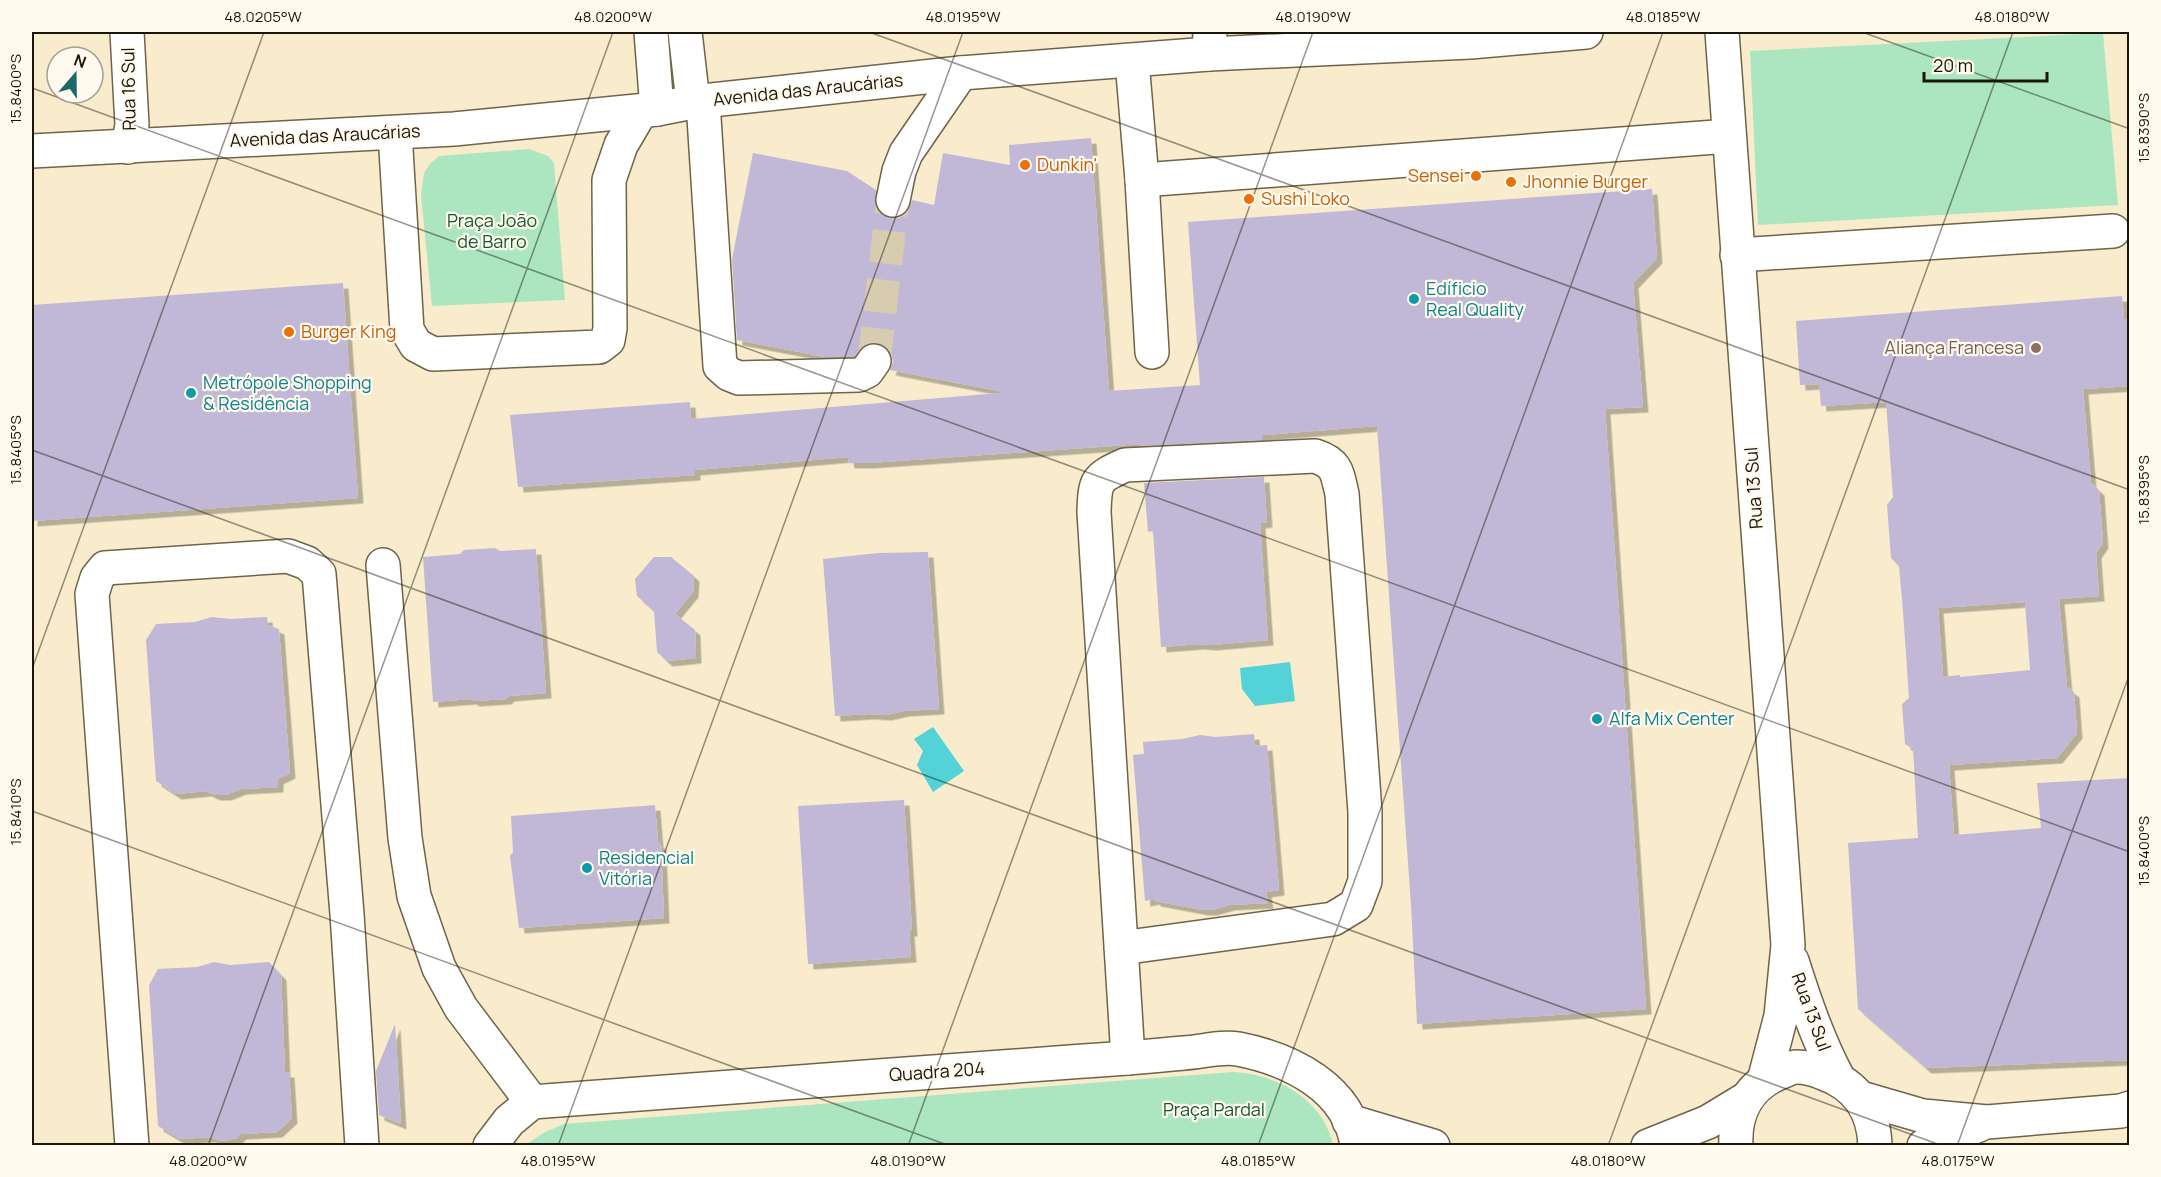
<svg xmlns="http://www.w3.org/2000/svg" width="2161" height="1177" font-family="Manrope,sans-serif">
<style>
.green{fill:#ace6c0}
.water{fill:#53d3d8}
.building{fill:#c0b8d6;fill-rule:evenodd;filter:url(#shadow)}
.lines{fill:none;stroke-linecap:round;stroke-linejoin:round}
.minor-tunnel{stroke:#d7ccb0;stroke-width:33;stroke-dasharray:33 16;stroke-linecap:butt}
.minor-casing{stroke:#6f6449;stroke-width:36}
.major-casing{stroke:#6f6449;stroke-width:36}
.minor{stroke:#fff;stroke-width:33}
.major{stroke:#fff;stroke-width:33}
.ticks{fill:none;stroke:#1b160b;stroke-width:1.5;stroke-opacity:0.45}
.food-dot{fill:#e8710a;stroke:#fffaed;stroke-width:2}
.culture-dot{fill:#0f9aa8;stroke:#fffaed;stroke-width:2}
.education-dot{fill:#8d6e63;stroke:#fffaed;stroke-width:2}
.labels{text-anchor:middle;stroke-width:4.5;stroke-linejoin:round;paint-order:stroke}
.street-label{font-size:18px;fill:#1b160b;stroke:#fffaed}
.food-label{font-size:18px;fill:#c56008;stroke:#fffaed;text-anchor:start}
.park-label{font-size:18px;fill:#165634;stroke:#fffaed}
.culture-label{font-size:18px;fill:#0d838f;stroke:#fffaed;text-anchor:start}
.education-label{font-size:18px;fill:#785e54;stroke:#fffaed;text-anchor:end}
.neatline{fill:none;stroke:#1b160b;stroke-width:2}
.ticks-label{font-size:15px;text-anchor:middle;fill:#1b160b}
</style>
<defs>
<filter id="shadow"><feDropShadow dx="5.5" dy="5.5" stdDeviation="0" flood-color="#0004"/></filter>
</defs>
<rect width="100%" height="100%" fill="#f8eccd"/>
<g class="green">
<path d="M 2103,33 L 2118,205 L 1758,225 L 1750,51 Z"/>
<path d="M 529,149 L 548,156 L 554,163 L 565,300 L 432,306 L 421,195 L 424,173 L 430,164 L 439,156 Z"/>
<path d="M 1233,1072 C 1277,1074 1323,1099 1333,1145 L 525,1145 L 545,1132 L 564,1124 Z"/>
</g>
<g class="water">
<path d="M 1290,662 L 1295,701 L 1255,706 L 1242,689 L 1240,668 Z"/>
<path d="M 933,727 L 964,771 L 933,792 L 917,765 L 923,751 L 914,739 Z"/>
</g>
<g class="building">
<path d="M 1091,138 L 1109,391 L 1200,385 L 1188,222 L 1652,189 L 1657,258 L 1633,283 L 1643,407 L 1605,409 L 1646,1009 L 1417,1024 L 1411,905 L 1377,426 L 1262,435 L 1262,440 L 1140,446 L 1140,444 L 868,463 L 849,463 L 848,457 L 695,470 L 695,475 L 518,487 L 510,415 L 690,402 L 691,419 L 999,393 L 999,391 L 890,370 L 893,362 L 891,353 L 885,346 L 876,342 L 866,344 L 854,356 L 826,357 L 737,340 L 732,259 L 753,153 L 847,171 L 876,190 L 875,206 L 881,214 L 890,218 L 899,218 L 907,213 L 912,200 L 934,205 L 943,153 L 1010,165 L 1009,145 Z"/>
<path d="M 343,283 L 358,498 L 32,521 L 32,305 Z"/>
<path d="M 2122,296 L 2124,319 L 2128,319 L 2130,386 L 2083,389 L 2091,483 L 2099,490 L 2103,543 L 2096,553 L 2099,596 L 2059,599 L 2067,687 L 2074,692 L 2077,733 L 2057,758 L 1949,765 L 1954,835 L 2041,828 L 2037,783 L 2130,778 L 2130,1060 L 1926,1068 L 1858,1009 L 1848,843 L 1918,838 L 1913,749 L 1905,744 L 1902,704 L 1909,698 L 1903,611 L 1899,566 L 1891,558 L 1887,505 L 1893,497 L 1886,402 L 1821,406 L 1819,384 L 1800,385 L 1796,321 ZM 2025,602 L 2030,670 L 1960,677 L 1960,675 L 1943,677 L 1938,608 Z"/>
<path d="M 1264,477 L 1267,522 L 1260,523 L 1268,640 L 1211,645 L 1199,644 L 1161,647 L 1153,531 L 1148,532 L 1144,483 Z"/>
<path d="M 495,548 L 500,551 L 536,549 L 546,693 L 509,696 L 506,699 L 474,701 L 471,699 L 433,702 L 423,557 L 460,554 L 464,550 Z"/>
<path d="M 928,552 L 939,709 L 904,711 L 886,715 L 868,714 L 835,716 L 823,559 L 878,553 Z"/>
<path d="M 654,557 L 671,557 L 694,576 L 693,592 L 675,614 L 695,630 L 696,658 L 667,661 L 657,652 L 654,611 L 637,596 L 635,579 Z"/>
<path d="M 212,617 L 231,619 L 267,617 L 268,625 L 279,629 L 290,773 L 278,779 L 278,787 L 241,789 L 226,795 L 215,795 L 206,791 L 176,794 L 156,781 L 146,640 L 156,624 L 195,622 Z"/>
<path d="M 1254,734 L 1255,746 L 1267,745 L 1279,890 L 1266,892 L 1268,903 L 1229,905 L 1212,910 L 1203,910 L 1155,901 L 1155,899 L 1145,901 L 1133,755 L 1144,754 L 1143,742 L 1182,739 L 1200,735 L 1216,737 Z"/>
<path d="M 904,800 L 912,931 L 909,931 L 911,957 L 808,964 L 798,806 Z"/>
<path d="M 655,805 L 658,842 L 661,845 L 664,918 L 519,928 L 510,856 L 513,852 L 511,816 Z"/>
<path d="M 214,962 L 230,965 L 269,962 L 281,975 L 285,1072 L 289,1072 L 292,1118 L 277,1132 L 241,1134 L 237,1138 L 223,1141 L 209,1137 L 180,1139 L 158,1126 L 149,985 L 158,969 L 197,967 Z"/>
<path d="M 395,1024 L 401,1124 L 379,1115 L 376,1071 Z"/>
</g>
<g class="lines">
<path class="minor-tunnel" d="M 874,361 L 893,200"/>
<g class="minor-casing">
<g id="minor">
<path d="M 127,32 L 132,125 L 128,147"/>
<path d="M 651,32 L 657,109"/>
<path d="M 685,32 L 693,102"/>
<path d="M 1722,32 L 1788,945 L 1781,1016 L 1764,1081"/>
<path d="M 1209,54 L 1210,32"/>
<path d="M 1132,61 L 1142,180 L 1729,136"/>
<path d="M 703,102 L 720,366 L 729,374 L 739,378 L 859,375 L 867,371 L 874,361"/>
<path d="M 395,133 L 407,330 L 416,345 L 433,354 L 599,347 L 608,340 L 610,328 L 609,180 L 621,145 L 641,111"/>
<path d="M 1142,180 L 1152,352"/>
<path d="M 893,200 L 899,171 L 906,153 L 961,73"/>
<path d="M 1737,255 L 2113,231"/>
<path d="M 383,565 L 405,838 L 414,896 L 439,968 L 461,1008 L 532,1102"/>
<path d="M 1121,948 L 1333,919 L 1356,905 L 1365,881 L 1365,812 L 1342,494 C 1337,472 1337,463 1315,456 L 1125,465 C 1096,478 1095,480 1094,512 L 1128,1058"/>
<path d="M 1792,961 C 1805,1002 1818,1040 1838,1078"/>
<path d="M 1861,1098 L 1923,1116 L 1987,1122 L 2121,1111 L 2130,1108"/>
<path d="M 1349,1121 L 1433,1146"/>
<path d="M 132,1146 L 92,594 L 97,578 L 105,568 L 288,556 L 307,563 L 319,574 L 347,914 L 362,1146"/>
<path d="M 490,1146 L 509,1121 L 532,1102 C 707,1088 882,1076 1057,1063 C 1100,1060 1142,1057 1184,1053 C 1201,1052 1222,1046 1238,1049 C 1290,1059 1350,1088 1357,1146"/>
<path d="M 1648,1146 L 1708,1122 L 1746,1099"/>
<path d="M 1736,1146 C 1734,1111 1750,1083 1784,1071 C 1788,1069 1793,1067 1797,1067 C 1805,1067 1816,1070 1823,1073 C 1857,1085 1874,1110 1875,1146"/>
<path d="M 1924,1146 L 1979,1125"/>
</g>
</g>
<g class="major-casing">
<path id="major" d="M 32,151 L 454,129 L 657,109 L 693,102 L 961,73 L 1209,54 L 1470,42 L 1586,32"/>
</g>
<use href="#minor" class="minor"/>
<use href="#major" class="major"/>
</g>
<path class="ticks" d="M 869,32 L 2130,490M 1862,32 L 2130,129M 32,88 L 2130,852M 32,450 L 1943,1146M 32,669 L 264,32M 32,811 L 950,1146M 208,1146 L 613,32M 558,1146 L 963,32M 908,1146 L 1313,32M 1258,1146 L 1663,32M 1608,1146 L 2013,32M 1957,1146 L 2130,673"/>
<g class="food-dot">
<circle cx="1025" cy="165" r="6"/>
<circle cx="1476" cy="176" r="6"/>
<circle cx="1511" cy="182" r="6"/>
<circle cx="1249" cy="199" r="6"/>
<circle cx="289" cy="332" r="6"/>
</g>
<g class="culture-dot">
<circle cx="1414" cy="299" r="6"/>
<circle cx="191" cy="393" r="6"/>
<circle cx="1597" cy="719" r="6"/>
<circle cx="587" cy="868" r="6"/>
</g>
<circle class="education-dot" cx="2036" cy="348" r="6"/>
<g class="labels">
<g class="street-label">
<text transform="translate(129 89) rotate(-91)" y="6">Rua 16 Sul</text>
<text transform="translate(808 90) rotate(-6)" y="6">Avenida das Araucárias</text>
<text transform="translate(325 136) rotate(-3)" y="6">Avenida das Araucárias</text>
<text transform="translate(1754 488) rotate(-94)" y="6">Rua 13 Sul</text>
<text transform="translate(1811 1012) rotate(70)" y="6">Rua 13 Sul</text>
<text transform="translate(937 1072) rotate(-4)" y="6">Quadra 204</text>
</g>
<g class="food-label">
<text x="1037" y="171">Dunkin'</text>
<text x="1464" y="182" text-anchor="end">Sensei</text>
<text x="1523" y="188">Jhonnie Burger</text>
<text x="1261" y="205">Sushi Loko</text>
<text x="301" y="338">Burger King</text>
</g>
<g class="park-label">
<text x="492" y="227">Praça João<tspan x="492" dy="21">de Barro</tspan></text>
<text x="1214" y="1116">Praça Pardal</text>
</g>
<g class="culture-label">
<text x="1426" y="295">Edíficio<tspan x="1426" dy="21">Real Quality</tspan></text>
<text x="203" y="389">Metrópole Shopping<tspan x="203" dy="21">&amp; Residência</tspan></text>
<text x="1609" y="725">Alfa Mix Center</text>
<text x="599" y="864">Residencial<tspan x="599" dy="21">Vitória</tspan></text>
</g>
<g class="education-label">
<text x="2024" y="354">Aliança Francesa</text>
</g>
</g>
<rect width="2161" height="1177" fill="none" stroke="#fffaed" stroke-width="66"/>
<g transform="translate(75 75) rotate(20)"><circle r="28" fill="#fffaed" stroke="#a49f93" stroke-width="1.5"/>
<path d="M0-4.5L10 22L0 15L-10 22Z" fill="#1c6965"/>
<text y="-9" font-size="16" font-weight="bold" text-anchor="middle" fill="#1b160b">N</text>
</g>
<path d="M1924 72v9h123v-9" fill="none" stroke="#1b160b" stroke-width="3"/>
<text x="1933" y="72" font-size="18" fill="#1b160b" stroke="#fffaed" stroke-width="4.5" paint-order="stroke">20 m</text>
<rect x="33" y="33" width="2095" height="1111" class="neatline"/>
<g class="ticks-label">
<text x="263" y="22">48.0205°W</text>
<text x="613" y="22">48.0200°W</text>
<text x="963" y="22">48.0195°W</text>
<text x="1313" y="22">48.0190°W</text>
<text x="1663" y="22">48.0185°W</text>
<text x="2012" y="22">48.0180°W</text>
<text transform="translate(16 89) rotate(-90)" y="5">15.8400°S</text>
<text transform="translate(2144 128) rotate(-90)" y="5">15.8390°S</text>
<text transform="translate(16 450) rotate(-90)" y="5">15.8405°S</text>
<text transform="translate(2144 490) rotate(-90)" y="5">15.8395°S</text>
<text transform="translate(16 812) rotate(-90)" y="5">15.8410°S</text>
<text transform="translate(2144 851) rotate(-90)" y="5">15.8400°S</text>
<text x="208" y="1166">48.0200°W</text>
<text x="558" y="1166">48.0195°W</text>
<text x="908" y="1166">48.0190°W</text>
<text x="1258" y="1166">48.0185°W</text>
<text x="1608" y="1166">48.0180°W</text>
<text x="1958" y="1166">48.0175°W</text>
</g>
</svg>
